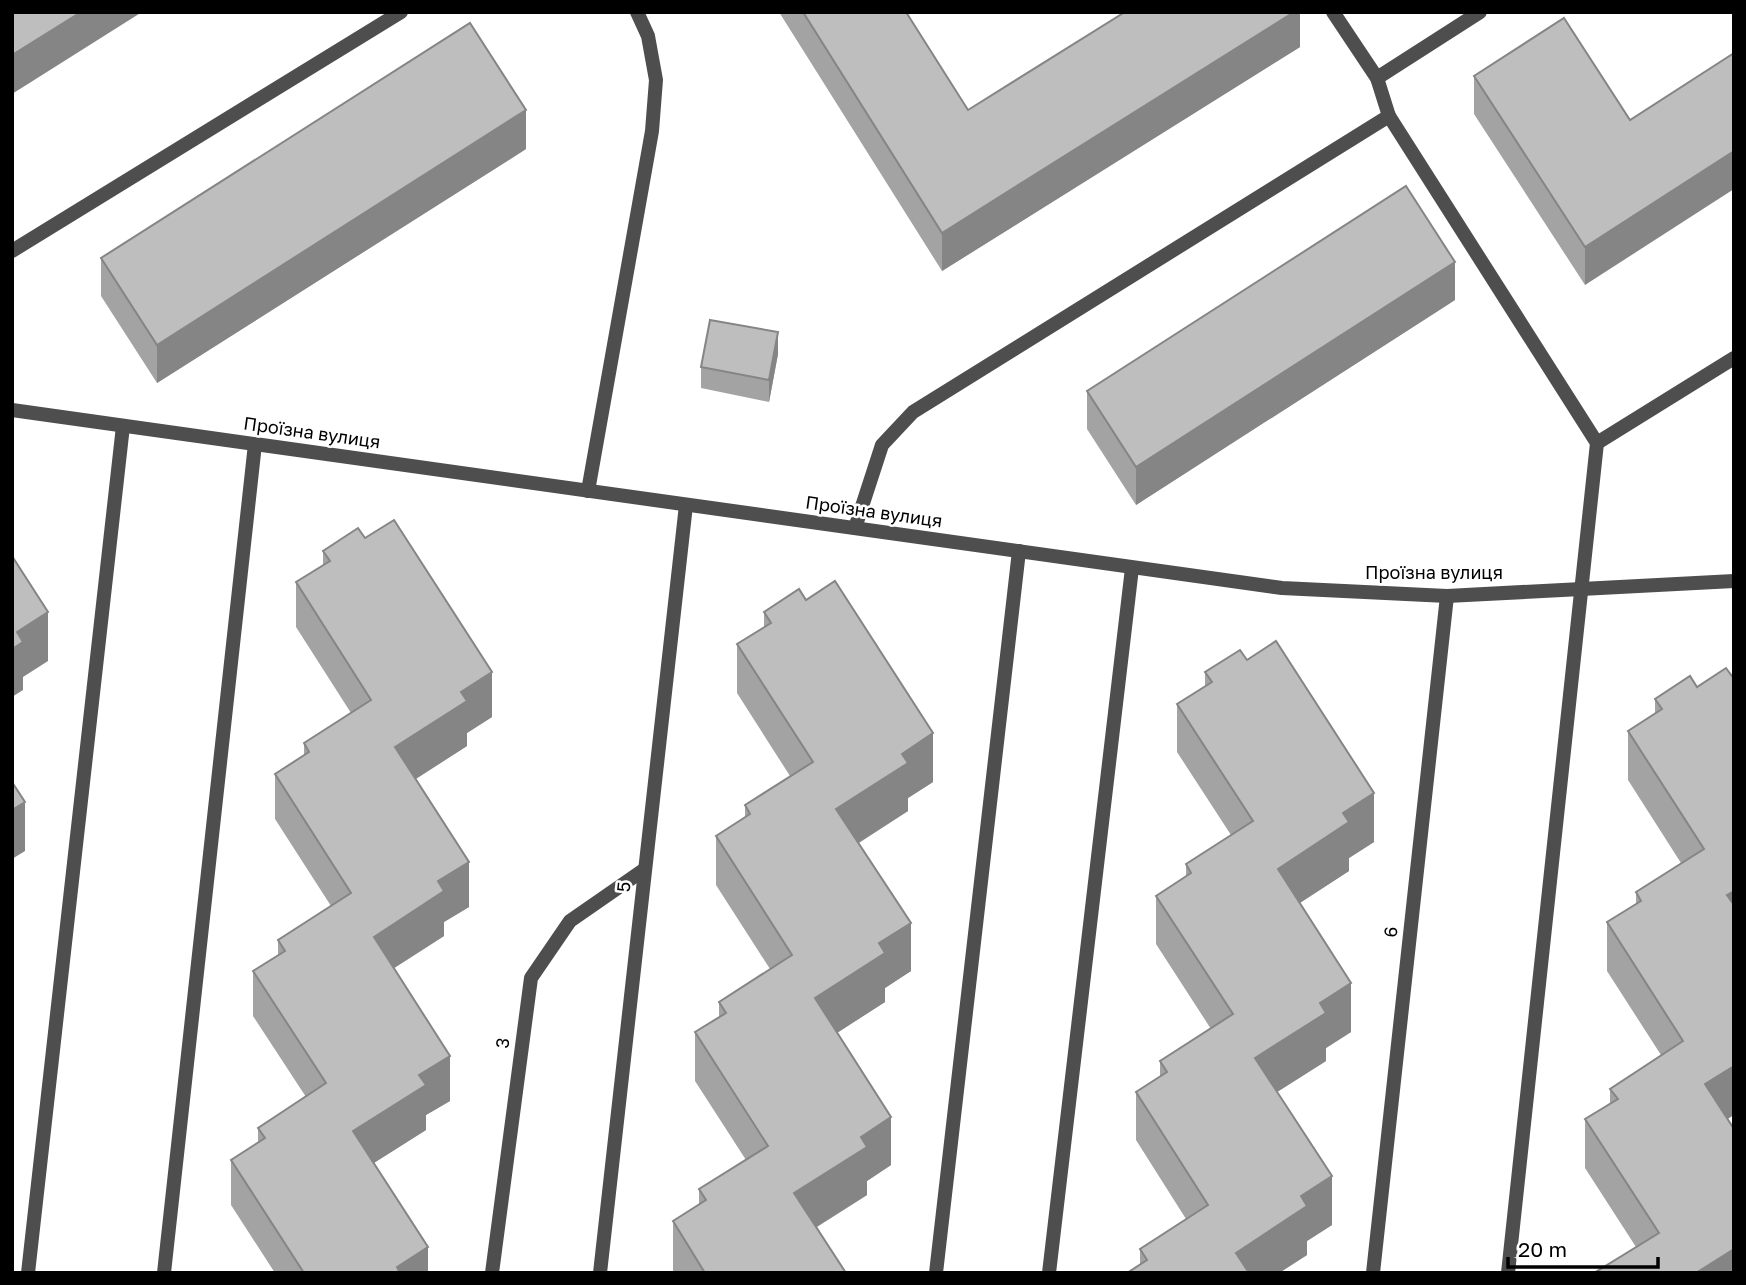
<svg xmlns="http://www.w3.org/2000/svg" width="1746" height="1285" font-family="'Golos Text',sans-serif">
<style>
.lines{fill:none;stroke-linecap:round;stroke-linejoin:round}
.service{stroke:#4e4e4e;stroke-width:14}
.minor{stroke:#4e4e4e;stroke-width:14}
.wall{fill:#a3a3a3}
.shaded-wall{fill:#858585}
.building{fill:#bebebe;stroke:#858585;stroke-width:2}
.labels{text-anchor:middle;stroke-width:5;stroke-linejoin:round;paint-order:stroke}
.street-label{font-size:18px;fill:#000;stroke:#fff}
</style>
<rect width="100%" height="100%" fill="#fff"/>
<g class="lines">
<g class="service">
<path d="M 1333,12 L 1377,78 L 1389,116 L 1597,443 L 1508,1273"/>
<path d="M 1377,78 L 1480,12"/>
<path d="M 12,251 L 401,12"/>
<path d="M 1597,443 L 1734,358"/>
<path d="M 588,491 L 652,131 L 656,80 L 648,36 L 637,12"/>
<path d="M 855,528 L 882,445 L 913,412 L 1389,116"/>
<path d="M 28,1273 L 123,426"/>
<path d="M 164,1273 L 255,444"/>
<path d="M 492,1273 L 531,978 L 570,921 L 645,869"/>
<path d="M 600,1273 L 686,505"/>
<path d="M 936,1273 L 1019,551"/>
<path d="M 1049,1273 L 1132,568"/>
<path d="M 1373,1273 L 1447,596"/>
</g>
<path class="minor" d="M 12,410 L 1282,588 L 1447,596 L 1734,581"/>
</g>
<g class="wall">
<path d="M 779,12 L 906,12 L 968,110 L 1300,12 L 1300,47 L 942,271 Z"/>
<path d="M 1474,76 L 1630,120 L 1585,285 L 1474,114 Z"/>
<path d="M 526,149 L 157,383 L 101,296 L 101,258 Z"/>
<path d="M 1455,300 L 1136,505 L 1087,429 L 1087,391 Z"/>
<path d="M 778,354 L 769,402 L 701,388 L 701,367 Z"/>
<path d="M 323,551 L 492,717 L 467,733 L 467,746 L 416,779 L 469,907 L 444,922 L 444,936 L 394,968 L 450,1101 L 426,1115 L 426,1130 L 374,1163 L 428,1273 L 275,1273 L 231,1205 L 231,1160 L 258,1143 L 258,1128 L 306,1097 L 253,1016 L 253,971 L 278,955 L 278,940 L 331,906 L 275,819 L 275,774 L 304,755 L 304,743 L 351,713 L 296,627 L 296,582 L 323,565 Z"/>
<path d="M 806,600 L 933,782 L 908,798 L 908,811 L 859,843 L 911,971 L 885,988 L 885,1002 L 837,1033 L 891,1165 L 867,1181 L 867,1195 L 817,1227 L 846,1273 L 674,1273 L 673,1270 L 673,1221 L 699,1205 L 699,1189 L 746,1160 L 695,1081 L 695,1032 L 719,1017 L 719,1002 L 770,969 L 716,885 L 716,836 L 745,817 L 745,805 L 790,776 L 737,693 L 737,644 L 764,627 L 764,612 Z"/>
<path d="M 1205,672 L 1374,842 L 1349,858 L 1349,871 L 1300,903 L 1351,1032 L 1326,1048 L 1326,1061 L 1277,1092 L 1332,1225 L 1307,1241 L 1307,1255 L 1279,1273 L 1127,1273 L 1140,1265 L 1140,1249 L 1186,1219 L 1136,1140 L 1136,1092 L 1160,1077 L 1160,1061 L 1211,1029 L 1156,944 L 1156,896 L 1186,877 L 1186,864 L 1231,835 L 1177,752 L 1177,704 L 1205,686 Z"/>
<path d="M 1690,676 L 1727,1119 L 1734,1273 L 1636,1247 L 1585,1168 L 1585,1119 L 1610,1103 L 1610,1089 L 1661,1055 L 1607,971 L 1607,922 L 1636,904 L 1636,892 L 1681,863 L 1628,780 L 1628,731 L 1655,713 L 1655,699 Z"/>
</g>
<g class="shaded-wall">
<path d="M 81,12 L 142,12 L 12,94 L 12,55 Z"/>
<path d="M 1294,12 L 1300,12 L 1300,47 L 942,271 L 942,233 Z"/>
<path d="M 526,110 L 526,149 L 157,383 L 157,345 Z"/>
<path d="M 1734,151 L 1734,189 L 1585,285 L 1585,247 Z"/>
<path d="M 1455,262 L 1455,300 L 1136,505 L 1136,467 Z"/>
<path d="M 778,332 L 778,354 L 769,402 L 769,380 Z"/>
<path d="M 48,612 L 48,661 L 23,677 L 23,690 L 12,697 L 12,649 L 17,632 Z"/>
<path d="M 492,672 L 492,717 L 467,733 L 467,746 L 395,792 L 395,747 L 461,692 Z"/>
<path d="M 933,733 L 933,782 L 908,798 L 908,811 L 836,857 L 836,809 L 902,754 Z"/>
<path d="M 1374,793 L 1374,842 L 1349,858 L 1349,871 L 1278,917 L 1278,869 L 1343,813 Z"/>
<path d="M 25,802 L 25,851 L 12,859 L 12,810 Z"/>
<path d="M 469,862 L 469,907 L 444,922 L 444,936 L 374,981 L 374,937 L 438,881 Z"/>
<path d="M 1734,891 L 1734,939 L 1727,895 Z"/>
<path d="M 911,923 L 911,971 L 885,988 L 885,1002 L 815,1047 L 815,998 L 879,943 Z"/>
<path d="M 1351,983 L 1351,1032 L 1326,1048 L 1326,1061 L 1255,1106 L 1255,1058 L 1320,1003 Z"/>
<path d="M 450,1056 L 450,1101 L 426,1115 L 426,1130 L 353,1176 L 353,1131 L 419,1075 Z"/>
<path d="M 1734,1066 L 1734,1115 L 1705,1133 L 1705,1084 Z"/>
<path d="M 891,1117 L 891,1165 L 867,1181 L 867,1195 L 794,1241 L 794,1193 L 861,1137 Z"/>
<path d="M 1332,1176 L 1332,1225 L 1307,1241 L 1307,1255 L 1279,1273 L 1236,1273 L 1236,1253 L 1301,1196 Z"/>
<path d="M 428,1247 L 428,1273 L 397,1273 L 397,1267 Z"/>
<path d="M 1734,1249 L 1734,1273 L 1696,1273 Z"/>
</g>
<g class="building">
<path d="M 12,12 L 81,12 L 12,55 Z"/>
<path d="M 803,12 L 906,12 L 968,110 L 1125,12 L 1294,12 L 942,233 Z"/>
<path d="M 1564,18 L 1630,120 L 1734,53 L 1734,151 L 1585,247 L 1474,76 Z"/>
<path d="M 470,23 L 526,110 L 157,345 L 101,258 Z"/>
<path d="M 1406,186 L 1455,262 L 1136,467 L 1087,391 Z"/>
<path d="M 710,320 L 778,332 L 769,380 L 701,367 Z"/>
<path d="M 394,520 L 492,672 L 461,692 L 467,701 L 395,747 L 469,862 L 438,881 L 444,891 L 374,937 L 450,1056 L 419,1075 L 426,1085 L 353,1131 L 428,1247 L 397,1267 L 400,1273 L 304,1273 L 231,1160 L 265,1138 L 258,1128 L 326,1083 L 253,971 L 285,951 L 278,940 L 351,893 L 275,774 L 309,752 L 304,743 L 371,700 L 296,582 L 330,561 L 323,551 L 358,528 L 365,538 Z"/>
<path d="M 12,556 L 48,612 L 17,632 L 23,642 L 12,649 Z"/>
<path d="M 835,581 L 933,733 L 902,754 L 908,763 L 836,809 L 911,923 L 879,943 L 885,953 L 815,998 L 891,1117 L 861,1137 L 867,1147 L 794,1193 L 846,1273 L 705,1273 L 673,1221 L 706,1200 L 699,1189 L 768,1146 L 695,1032 L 726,1013 L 719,1002 L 792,955 L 716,836 L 750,814 L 745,805 L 813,762 L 737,644 L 771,623 L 764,612 L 799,589 L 806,600 Z"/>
<path d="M 1276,641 L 1374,793 L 1343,813 L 1349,822 L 1278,869 L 1351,983 L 1320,1003 L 1326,1013 L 1255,1058 L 1332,1176 L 1301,1196 L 1307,1206 L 1236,1253 L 1249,1273 L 1127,1273 L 1147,1260 L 1140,1249 L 1208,1205 L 1136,1092 L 1167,1072 L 1160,1061 L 1233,1014 L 1156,896 L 1191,873 L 1186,864 L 1253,821 L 1177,704 L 1212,682 L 1205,672 L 1240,650 L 1247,660 Z"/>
<path d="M 1726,668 L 1734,679 L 1734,891 L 1727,895 L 1734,905 L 1734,1066 L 1705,1084 L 1734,1129 L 1734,1249 L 1696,1273 L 1594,1273 L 1659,1233 L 1585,1119 L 1618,1099 L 1610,1089 L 1683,1041 L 1607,922 L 1641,901 L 1636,892 L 1704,849 L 1628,731 L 1662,709 L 1655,699 L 1690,676 L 1697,687 Z"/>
<path d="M 12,782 L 25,802 L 12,810 Z"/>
</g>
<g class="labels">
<g class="street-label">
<text transform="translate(312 433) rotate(8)" y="6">Проїзна вулиця</text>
<text transform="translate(874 512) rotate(8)" y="6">Проїзна вулиця</text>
<text x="1434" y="579">Проїзна вулиця</text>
<text transform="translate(624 887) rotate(-84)" y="6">5</text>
<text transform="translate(1391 932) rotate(-84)" y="6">6</text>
<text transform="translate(503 1043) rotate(-83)" y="6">3</text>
</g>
</g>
<rect width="1746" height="1285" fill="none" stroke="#000000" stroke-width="28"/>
<path d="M1508 1257v10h150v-10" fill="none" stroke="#000000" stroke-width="3.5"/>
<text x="1518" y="1257" font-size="21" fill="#000000" stroke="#ffffff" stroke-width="5" paint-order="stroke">20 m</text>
</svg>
